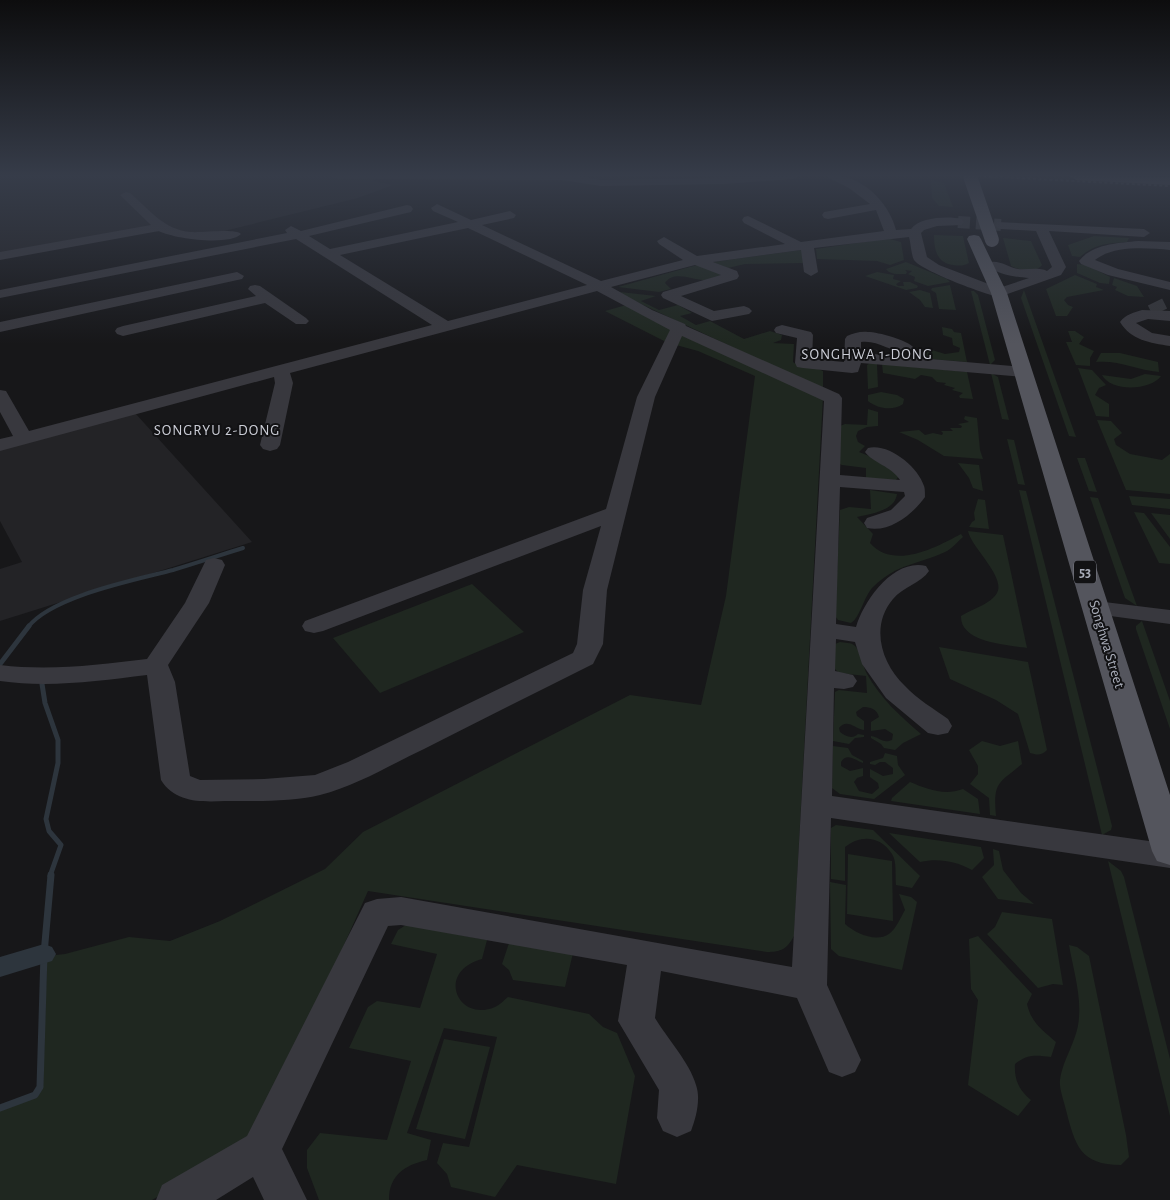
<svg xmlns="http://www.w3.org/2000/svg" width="1170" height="1200" font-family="'Alegreya Sans',sans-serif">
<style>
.built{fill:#232326}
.green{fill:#1f2720}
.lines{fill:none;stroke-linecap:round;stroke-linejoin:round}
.stream-far2{stroke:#2d353d;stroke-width:4}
.stream-far1{stroke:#2d353d;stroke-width:5}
.stream{stroke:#2d353d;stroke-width:7}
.canal{fill:#2d353d;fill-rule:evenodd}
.minor-tunnel-far1{stroke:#343539;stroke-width:12;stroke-dasharray:12 6;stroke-linecap:butt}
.minor-tunnel{stroke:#343539;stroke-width:16;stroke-dasharray:16 8;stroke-linecap:butt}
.minor{fill:#38383e;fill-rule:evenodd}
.major{fill:#54555d;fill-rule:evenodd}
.rail{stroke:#4b4c53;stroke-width:2;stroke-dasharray:3 2.5;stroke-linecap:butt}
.major-bridge{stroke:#54555d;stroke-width:14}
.labels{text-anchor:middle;stroke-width:4;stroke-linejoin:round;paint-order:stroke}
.shield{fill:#121214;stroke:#7c7e88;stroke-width:1}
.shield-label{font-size:14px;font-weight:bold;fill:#a9adb9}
.far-quarter-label{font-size:15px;letter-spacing:1px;fill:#caccd5;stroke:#121214}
.street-label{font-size:15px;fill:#a9adb9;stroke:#121214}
</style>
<rect width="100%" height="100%" fill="#171719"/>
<g class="built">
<path d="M 0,176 L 372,176 L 378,178 L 372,181 L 393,185 L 358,198 L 220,232 L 182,236 L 155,231 L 0,255 Z"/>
<path d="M 135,413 L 252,542 L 0,621 L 0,569 L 22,562 L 0,521 L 0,449 Z"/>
</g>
<g class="green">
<path d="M 931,180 L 944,183 L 953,207 L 939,206 L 932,198 Z"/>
<path d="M 934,235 L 963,236 L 969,263 C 964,266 959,266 953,265 C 937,263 934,250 934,235 Z"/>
<path d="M 1094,236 L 1129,238 L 1127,242 C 1109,243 1094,244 1080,257 L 1072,256 L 1068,245 Z"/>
<path d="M 1003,238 L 1031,241 L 1042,265 C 1035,274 1019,270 1011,266 Z"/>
<path d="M 877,240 L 890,239 L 901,242 L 904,260 L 890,265 L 877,261 L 817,259 L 816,249 Z"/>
<path d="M 801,250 L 804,251 L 803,263 L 745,264 L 728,268 L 713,262 Z"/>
<path d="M 906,262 L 947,279 L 950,282 L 928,286 L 914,281 L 915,277 L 908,274 L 912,271 L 905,270 L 907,272 L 906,274 C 899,274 890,275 886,269 Z"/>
<path d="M 1077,264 L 1086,265 L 1110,277 L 1109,284 L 1100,283 L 1077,273 Z"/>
<path d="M 697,265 L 722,275 C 717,277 712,279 707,280 C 694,281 674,269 665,283 L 671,289 L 659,292 L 618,287 Z"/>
<path d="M 877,272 L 894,275 L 893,279 L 901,281 L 896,284 L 898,286 L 904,286 L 903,282 L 910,282 L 918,286 L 917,288 L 906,290 L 865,276 Z"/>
<path d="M 1075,275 L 1097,284 L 1096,287 L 1104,290 L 1067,297 L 1064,300 L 1068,305 L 1073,307 L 1067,316 L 1056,316 L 1046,289 Z"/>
<path d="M 1114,278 L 1137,286 L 1144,297 L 1128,296 L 1115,290 L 1117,287 L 1112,285 Z"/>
<path d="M 950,285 L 956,310 L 939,309 L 936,293 L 931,290 L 932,288 Z"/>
<path d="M 920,290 L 930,293 L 933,308 L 925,307 L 920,300 L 909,292 Z"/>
<path d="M 1024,290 L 1076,437 L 1069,436 L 1021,298 Z"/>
<path d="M 971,291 L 974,291 L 978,295 L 995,360 L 990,365 Z"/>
<path d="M 620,292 L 656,296 L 641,301 L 659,310 L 678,305 L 692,313 L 680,316 L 696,325 L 710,321 L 744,339 L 770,331 L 782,335 L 781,340 L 773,343 L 794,344 L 793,362 C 801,370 814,366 823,371 L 823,387 L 815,386 L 641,304 L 621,294 Z"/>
<path d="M 626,305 L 673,330 L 666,342 L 605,311 Z"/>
<path d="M 942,327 L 952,329 L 954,332 L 961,333 L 967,362 L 917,358 L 917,354 L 932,350 L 945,354 L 959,352 L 960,348 L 953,345 L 952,338 L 943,335 Z"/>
<path d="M 1068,331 L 1075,331 L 1084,337 L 1079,344 L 1094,351 L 1090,358 L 1090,366 L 1076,365 L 1066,342 L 1072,342 Z"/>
<path d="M 681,335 L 823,397 L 794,936 C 787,949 781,952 767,952 L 368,891 L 258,1138 L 252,1143 L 152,1200 L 0,1200 L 0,1111 L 38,1095 L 43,1087 L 47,956 L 65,954 L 129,937 L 170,941 L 220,921 L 325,869 L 363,832 L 630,695 L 701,705 L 726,596 L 755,376 L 698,351 L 676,345 Z"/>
<path d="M 1101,353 L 1120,353 L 1158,362 L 1159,372 C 1137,370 1119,360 1096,362 Z"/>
<path d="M 870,363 L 877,364 L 878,387 L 868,389 L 867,365 Z"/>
<path d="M 882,364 L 967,372 L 973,399 L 960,398 L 959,396 L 963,393 L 952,390 L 955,388 L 944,385 L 946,383 L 937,382 L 932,377 L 921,375 L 915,379 L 883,373 Z"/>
<path d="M 1078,368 L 1092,370 L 1106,385 L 1099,388 L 1095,395 L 1109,404 L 1109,417 L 1096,416 Z"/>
<path d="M 991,373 L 998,377 L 1009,420 L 1002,419 Z"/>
<path d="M 1145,374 L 1161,376 C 1150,391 1111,392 1102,375 L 1131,379 Z"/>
<path d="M 881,392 L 897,395 L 904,399 L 903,404 C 893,411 878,409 868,401 L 868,395 Z"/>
<path d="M 868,409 L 878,412 L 878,426 L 867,427 L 858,431 L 856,436 L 858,442 L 865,446 L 859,452 L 879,460 L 899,476 L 896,480 L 866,478 L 866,468 L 842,465 L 838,463 L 840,426 L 845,424 L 867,425 Z"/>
<path d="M 965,416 L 977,418 L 980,450 L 983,459 L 944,456 L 918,440 L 899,432 L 919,430 L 925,435 L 933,433 L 942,435 L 943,433 L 941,431 L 953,431 L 950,428 L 961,428 L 962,426 L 958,424 L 969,422 L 964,419 Z"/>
<path d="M 1097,420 L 1111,421 L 1122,433 L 1114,439 L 1116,445 L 1130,454 L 1162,460 L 1170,454 L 1170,494 L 1126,490 Z"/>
<path d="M 1007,439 L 1014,440 L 1025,485 L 1018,484 Z"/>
<path d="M 1077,458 L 1085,458 L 1097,492 L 1089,491 Z"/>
<path d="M 958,463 L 979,465 L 983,491 L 973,488 L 969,478 Z"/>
<path d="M 870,490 L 897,494 C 895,511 870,514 857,517 L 873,534 L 870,543 C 894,570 935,548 961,534 L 963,537 C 957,542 952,549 945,552 C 917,565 898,563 873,587 C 864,596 860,618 851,623 L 838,620 L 835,616 L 840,510 L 849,507 L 871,509 Z"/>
<path d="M 1019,490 L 1026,491 L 1112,826 L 1111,830 L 1102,835 Z"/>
<path d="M 1129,496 L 1170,499 L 1170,509 L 1132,505 Z"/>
<path d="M 1090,497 L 1098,498 L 1137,606 L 1125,598 Z"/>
<path d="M 978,499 L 985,500 L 989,529 L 969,527 L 972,522 L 975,520 L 974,513 Z"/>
<path d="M 1134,512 L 1144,513 L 1170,547 L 1170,564 L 1159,563 Z"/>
<path d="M 1151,513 L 1170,515 L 1170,539 Z"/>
<path d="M 968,531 L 1003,535 L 1027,648 C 1008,645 960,643 961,616 C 972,609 991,604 997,593 C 1006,577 971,547 968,531 Z"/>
<path d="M 472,584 L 524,632 L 380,693 L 333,638 Z"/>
<path d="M 1142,621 L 1170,701 L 1170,729 L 1136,629 L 1136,626 Z"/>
<path d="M 840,642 C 845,643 851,642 855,646 C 860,650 863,667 867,674 C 880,698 901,717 921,734 L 903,743 L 895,750 L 884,748 L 881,744 L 871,738 L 871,736 C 880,737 882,744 892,740 L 893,734 L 885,729 L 871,731 L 871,722 L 879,717 C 877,709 870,707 863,707 L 856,712 L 857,716 L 864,721 L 864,730 C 855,729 847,718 839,728 L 840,732 C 846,737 853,739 858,734 L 864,735 L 864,737 L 855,738 L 849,744 L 833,741 L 835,692 L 839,690 L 867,693 L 866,676 L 839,673 L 834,668 L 835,644 Z"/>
<path d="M 939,647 L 1028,662 L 1047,750 C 1041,756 1037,755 1030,753 L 1018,714 L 996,700 L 950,679 Z"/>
<path d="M 982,741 L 1000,746 L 1018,741 L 1022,764 C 998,784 993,782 996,816 L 990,815 L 989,798 L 970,784 L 978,774 L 978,766 L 969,750 Z"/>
<path d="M 833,746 L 848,748 L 852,755 L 863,761 L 863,763 C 856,761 847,752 841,762 L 841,766 L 850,771 L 863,768 L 863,776 L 857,778 L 854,782 L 859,791 L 872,794 L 879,788 L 878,783 L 870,777 L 870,769 L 883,776 L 893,774 L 893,768 L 885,762 L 880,762 L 875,765 L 870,764 L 870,762 L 883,758 L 885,753 L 897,756 L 898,765 L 905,775 L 874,799 L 840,794 L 832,788 Z"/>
<path d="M 910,782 C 927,789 944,796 963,789 L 978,799 L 980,814 L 891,801 L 892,798 Z"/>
<path d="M 836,825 L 873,830 L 920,876 L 912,888 L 896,885 C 895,876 897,861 892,854 C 881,836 861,834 845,847 L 845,881 L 831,879 L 831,828 Z"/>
<path d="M 889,833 L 981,847 L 984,858 L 972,870 C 955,861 939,858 920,862 Z"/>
<path d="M 993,849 L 999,851 L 1003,870 L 1021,893 L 1034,904 L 998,899 L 982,877 L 994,865 Z"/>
<path d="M 848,854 L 892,861 L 893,921 L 847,914 Z"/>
<path d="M 1108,861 L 1121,871 L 1124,877 L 1170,1059 L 1170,1116 Z"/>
<path d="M 830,882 L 846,885 L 845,924 C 855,933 876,943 889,934 C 896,929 901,917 905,910 L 899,894 L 911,897 L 917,902 L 902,970 L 839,956 L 831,949 Z"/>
<path d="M 1002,912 L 1052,919 L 1063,985 L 1053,984 L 1038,988 L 987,934 L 995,927 Z"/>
<path d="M 406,925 L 487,940 L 482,959 C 435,972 458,1023 495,1007 C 500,1005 504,1000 508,997 L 589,1014 L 603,1027 L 617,1033 L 635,1076 L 616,1184 L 517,1165 L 495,1197 L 451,1187 L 447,1174 L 437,1163 L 443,1143 L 469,1147 L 497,1037 L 444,1028 L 407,1133 L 431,1140 L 427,1160 C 405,1165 389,1175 389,1200 L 319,1200 L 307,1168 L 307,1150 L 320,1133 L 387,1140 L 411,1061 L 349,1048 L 368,1007 L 377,1001 L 420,1008 L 437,954 L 391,944 L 398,930 Z"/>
<path d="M 978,936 L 1032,994 L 1027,1004 C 1031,1022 1042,1030 1056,1042 L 1051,1057 C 1036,1055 1027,1054 1015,1064 C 1014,1080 1019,1090 1031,1100 L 1018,1116 L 968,1085 L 978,1000 L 971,989 L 969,939 Z"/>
<path d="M 509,943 L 573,953 L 565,987 L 513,980 L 509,970 L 502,964 Z"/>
<path d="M 1069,945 L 1077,947 L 1089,956 L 1126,1135 L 1129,1157 L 1121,1165 C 1080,1165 1075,1145 1066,1110 C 1064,1101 1059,1089 1060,1080 C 1063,1058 1078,1040 1079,1017 C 1081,994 1073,968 1069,945 Z"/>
<path d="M 444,1039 L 490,1047 L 465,1139 L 416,1129 Z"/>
</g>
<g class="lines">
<path class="stream-far2" d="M 28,627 C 52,596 135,580 173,570 C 197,563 220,555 243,548"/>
<g class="stream-far1">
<path d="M 0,664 L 29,626"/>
<path d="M 42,684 L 45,703 L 58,740 L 58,763 L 46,819 L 49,831 L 61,845 L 50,876"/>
</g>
<path class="stream" d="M 0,1108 L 35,1095 L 40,1087 L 44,954 L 51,875"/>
<path class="canal" d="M 44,944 L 52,947 L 56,954 L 52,961 L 0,977 L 0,957 Z"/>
<path class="minor-tunnel-far1" d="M 958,222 L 1001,225"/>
<path class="minor-tunnel" d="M 1155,302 L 1160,312"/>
<g class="minor">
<path d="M 332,176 L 580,176 L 601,180 L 798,176 L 793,179 L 724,184 L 601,186 L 562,180 L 337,179 Z"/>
<path d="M 825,176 C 831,176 839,175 845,177 C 869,183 890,206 896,230 L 911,229 C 920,217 948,216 962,219 L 964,222 L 962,225 L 937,226 L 924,230 L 921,233 L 927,257 L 939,265 L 999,288 L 1029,278 C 1016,277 997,275 988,265 L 990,262 C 1000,260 1008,267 1018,269 C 1027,270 1039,267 1047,271 L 1052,267 L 1036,231 L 1001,229 L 997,228 L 995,225 L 997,222 L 1144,229 L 1150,233 L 1144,237 L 1049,231 L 1066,267 L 1061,275 L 999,297 C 984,294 922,271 914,260 C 911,254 911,244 909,237 L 814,248 L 818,272 L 811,276 L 804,272 L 801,250 L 713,262 L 737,271 L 739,276 L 737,279 L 681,296 L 714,311 L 744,306 L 749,308 L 752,311 L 749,314 L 712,321 L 663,298 L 661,295 L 663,292 L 721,275 L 695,265 L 611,287 L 652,310 L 685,324 L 686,326 L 839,394 L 842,398 L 840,475 L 900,480 C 891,466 873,463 865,452 L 868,448 C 889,443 918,467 924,486 C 925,488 925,494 925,497 C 913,514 890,533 867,528 L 864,523 L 867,518 L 891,510 L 905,496 L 904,492 L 840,487 L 836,624 L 856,627 C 864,600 894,558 926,566 L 929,571 C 921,583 903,587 893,599 C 870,626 881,663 905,686 C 917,699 934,709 948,719 L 952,726 L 948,733 L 938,735 L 928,733 L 886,698 L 862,664 L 855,642 L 836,639 L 835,671 L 853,675 L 857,681 L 853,687 L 844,689 L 834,688 L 832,796 L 1170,844 L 1170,868 L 831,818 L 827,985 L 861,1060 L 855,1072 L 842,1077 L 829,1072 L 797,998 L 661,971 L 655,1018 C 667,1038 690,1063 696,1085 C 701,1099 696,1118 691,1131 L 677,1137 L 663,1131 L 657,1118 L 659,1090 L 618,1021 L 627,965 L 401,925 L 388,926 L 282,1149 L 307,1200 L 264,1200 L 253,1177 L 216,1200 L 156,1200 L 162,1185 L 247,1136 L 365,903 L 377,899 L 401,897 L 792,967 L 824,401 L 682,336 L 655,397 L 607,590 L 603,644 L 593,664 C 537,692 480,720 424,749 C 390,765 356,786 320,795 C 291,802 255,801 225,801 C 202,802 175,803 161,780 L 147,675 C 98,681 49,688 0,681 L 0,665 C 49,671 98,665 147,659 L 185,603 L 206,560 L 214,558 L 222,560 L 225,565 L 209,603 L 168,665 L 175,682 L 190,776 L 200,780 L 264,779 L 315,775 L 348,762 L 573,653 L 577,644 L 583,590 L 601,526 L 323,631 L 314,633 L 305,631 L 302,626 L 305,621 L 606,509 L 637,397 L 670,330 L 597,291 L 290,373 L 293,383 L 280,445 L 277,449 L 270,451 L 263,449 L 260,445 L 275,383 L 274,377 L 0,451 L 0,439 L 13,436 L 0,412 L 0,390 L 6,391 L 29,431 L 432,325 L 296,239 L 0,298 L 0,290 L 287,233 L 285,230 L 291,226 L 301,231 L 407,205 L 411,206 L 413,209 L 411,212 L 309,236 L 330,249 L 458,222 L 433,211 L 431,208 L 437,204 L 471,220 L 510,211 L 516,215 L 514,218 L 482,225 L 601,281 L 683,260 L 659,244 L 657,241 L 664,237 L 697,256 L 785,244 L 744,223 L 742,220 L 744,217 L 748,216 L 801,242 L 884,231 L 876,210 L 828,219 L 824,218 L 822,215 L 824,212 L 870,204 L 849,188 ZM 468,228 L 587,285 L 448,321 L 340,255 Z"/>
<path d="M 126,192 L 130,193 C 150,210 164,230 191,232 C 202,233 236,228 241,234 C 230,246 174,239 159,231 L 0,260 L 0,252 L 151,225 L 122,197 L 120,195 Z"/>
<path d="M 1138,241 L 1170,242 L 1170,250 C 1147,248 1114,245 1095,260 L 1118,269 L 1170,282 L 1170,290 L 1108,275 L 1081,264 L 1079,261 C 1092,244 1118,243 1138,241 Z"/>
<path d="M 237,272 L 244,276 L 242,279 L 0,332 L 0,322 Z"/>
<path d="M 255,285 L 260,286 L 306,318 L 309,321 L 306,324 L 296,324 L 265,303 L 123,336 L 117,334 L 115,331 L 117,328 L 123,326 L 256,296 L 248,289 L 250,286 Z"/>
<path d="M 1142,310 L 1170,311 L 1170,321 L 1148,319 L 1136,323 L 1152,333 L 1170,336 L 1170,346 C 1150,343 1131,340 1120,322 C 1126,314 1133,313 1142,310 Z"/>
<path d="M 782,325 L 811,332 L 813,335 L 812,359 L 844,362 L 845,339 L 847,336 C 854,333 861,331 868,332 C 878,332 908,340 914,348 L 912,351 C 895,356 879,339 861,342 L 861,353 L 1023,367 L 1029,368 L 1031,372 L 1029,376 L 1023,377 L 861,363 L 858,372 L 852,373 L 803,368 L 797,367 L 795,363 L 797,338 L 776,333 L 774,330 L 776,327 Z"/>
<path d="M 1096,601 L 1170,610 L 1170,624 L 1088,613 L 1084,608 L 1088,603 Z"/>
</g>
<g class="major">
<path d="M 1070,176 L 1170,177 L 1170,185 L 1076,180 Z"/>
<path d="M 974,235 L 979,236 L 981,239 L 1007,293 L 1170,795 L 1170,865 L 1157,861 L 1152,851 L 991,293 L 967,239 L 969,236 Z"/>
</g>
<path class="rail" d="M 978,176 L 1170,186"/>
<path class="major-bridge" d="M 970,176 L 992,240"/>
</g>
<linearGradient id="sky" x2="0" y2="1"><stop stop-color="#0d0d0e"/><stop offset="0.51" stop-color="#363c49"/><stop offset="1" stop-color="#363c49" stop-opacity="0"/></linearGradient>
<rect width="1170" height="344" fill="url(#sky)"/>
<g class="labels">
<rect class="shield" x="1074" y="560.5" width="22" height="23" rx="4"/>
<g class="shield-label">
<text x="1085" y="577">53</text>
</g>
<g class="far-quarter-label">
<text x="867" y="359">SONGHWA 1-DONG</text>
<text x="217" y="435">SONGRYU 2-DONG</text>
</g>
<g class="street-label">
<text transform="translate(1107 644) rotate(73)" y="5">Songhwa Street</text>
</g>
</g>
</svg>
